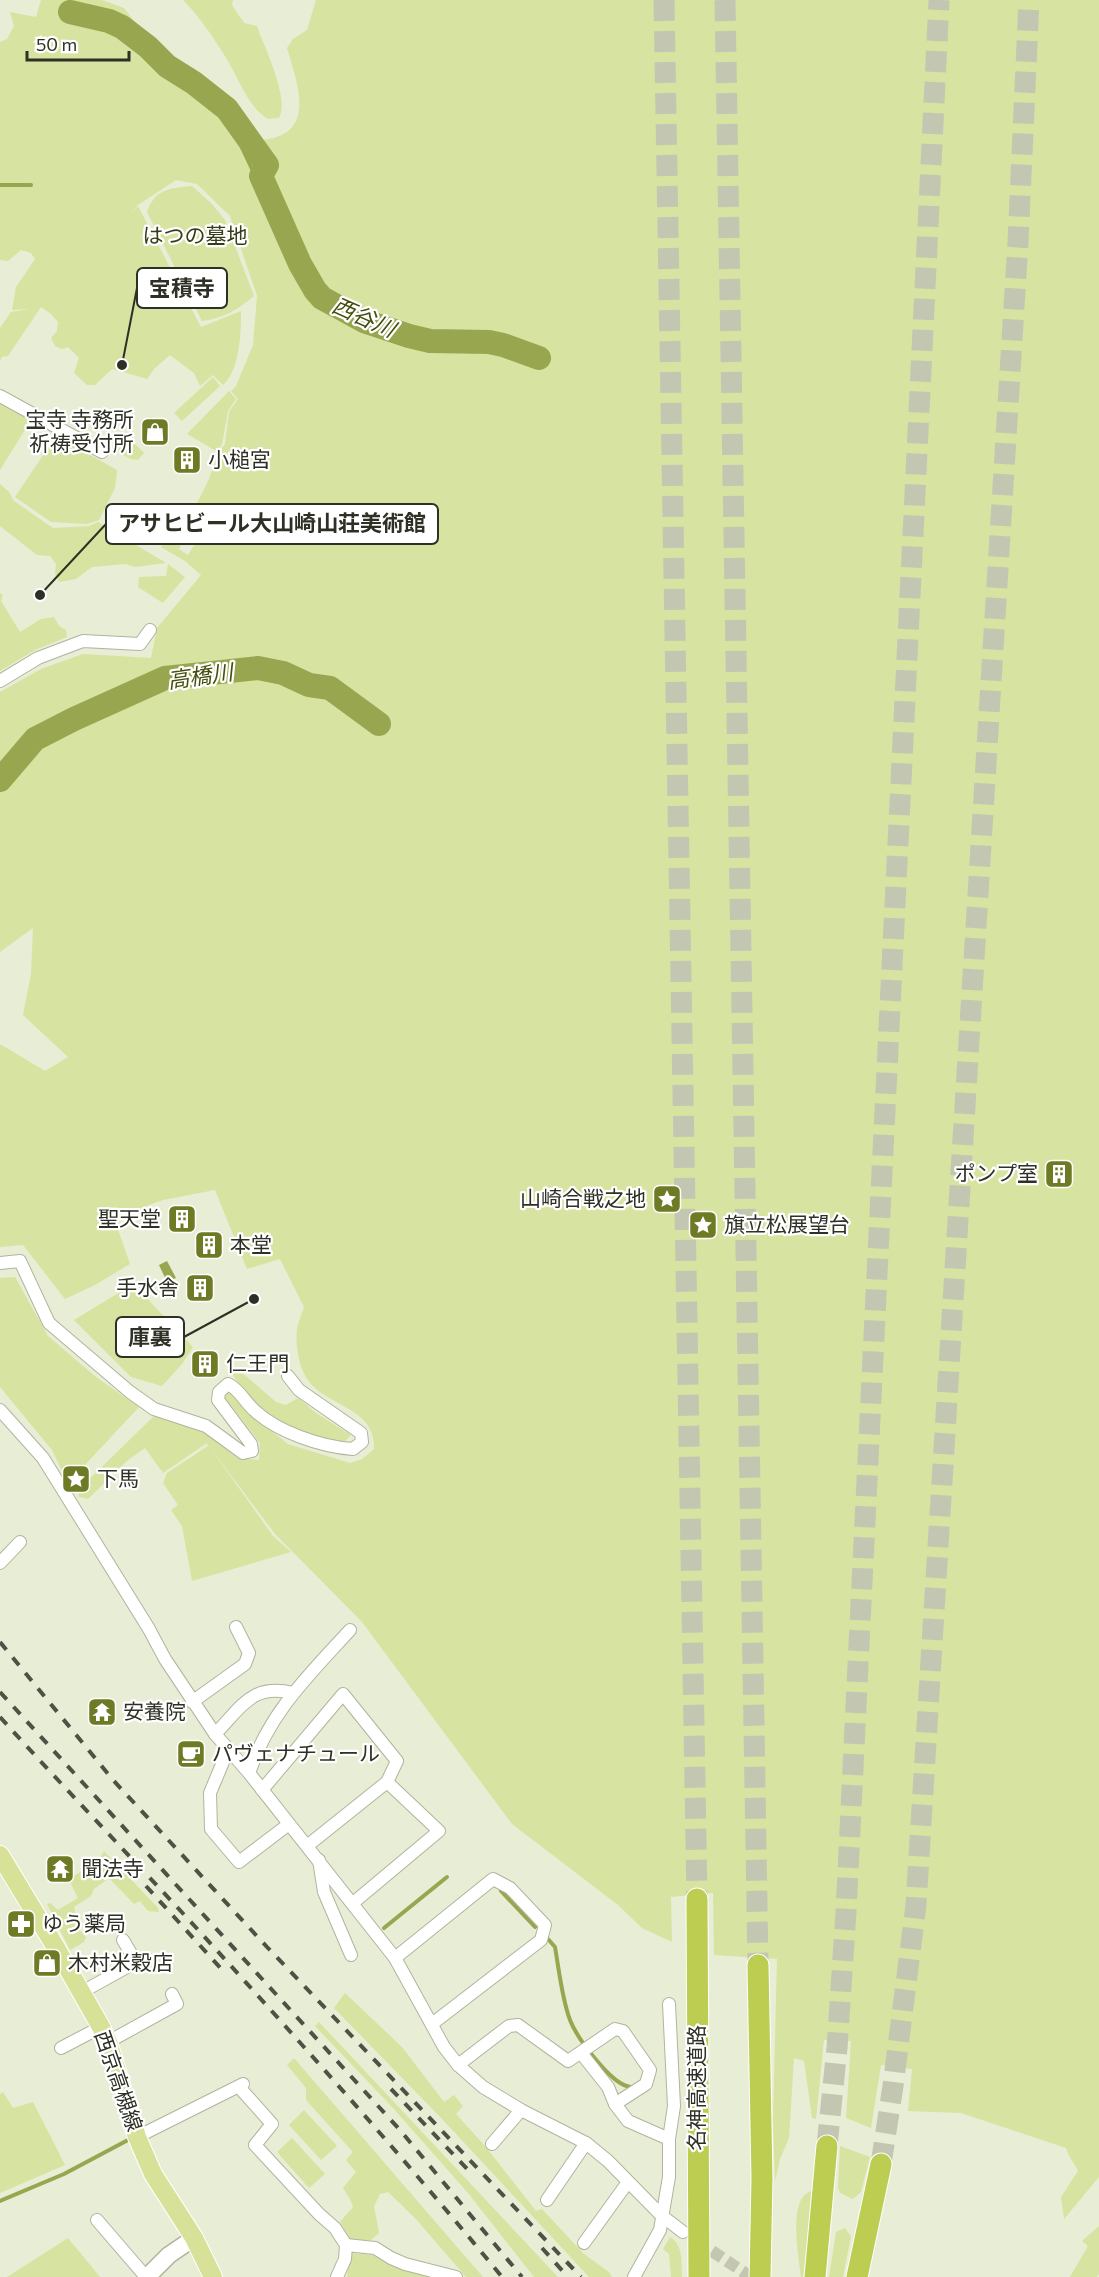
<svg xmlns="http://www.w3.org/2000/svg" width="1099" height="2277" font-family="Commissioner,'Noto Sans JP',sans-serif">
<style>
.green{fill:#d7e3a0}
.water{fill:#99a650}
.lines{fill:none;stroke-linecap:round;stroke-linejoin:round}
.stream{stroke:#99a650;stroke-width:4}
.river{stroke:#99a650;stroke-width:24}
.minor-tunnel{stroke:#c3c7b2;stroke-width:12;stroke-dasharray:12 6;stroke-linecap:butt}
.motorway-tunnel{stroke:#c3c7b2;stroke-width:21;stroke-dasharray:21 10;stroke-linecap:butt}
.minor-casing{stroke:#b0b49d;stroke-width:14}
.secondary-casing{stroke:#b0b49d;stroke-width:19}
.primary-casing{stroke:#fff;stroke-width:20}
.motorway-casing{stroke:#fff;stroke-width:23}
.minor{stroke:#fff;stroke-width:12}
.secondary{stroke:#fff;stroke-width:16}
.primary{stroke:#d7e197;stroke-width:18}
.motorway{stroke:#bccd52;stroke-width:21}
.rail{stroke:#4f5145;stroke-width:4;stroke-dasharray:10 10;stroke-linecap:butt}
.labels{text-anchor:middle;stroke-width:4.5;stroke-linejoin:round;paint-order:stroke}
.park-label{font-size:21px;fill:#373d18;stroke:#fff}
.poi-label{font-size:21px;fill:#2e3026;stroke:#fff;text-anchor:start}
.street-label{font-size:21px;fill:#2e3026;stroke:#fff}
.water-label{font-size:22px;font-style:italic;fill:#464e0c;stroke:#fff}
.leader{fill:none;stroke:#2e3026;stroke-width:2}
.callout-dot{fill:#2e3026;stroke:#fff;stroke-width:2}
.callout{fill:#fff;stroke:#2e3026;stroke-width:2}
.callout-label{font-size:22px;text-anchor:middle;font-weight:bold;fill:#2e3026}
</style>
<rect width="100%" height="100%" fill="#e8edd5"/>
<g class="green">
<path d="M 41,0 L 102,0 L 124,8 L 173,71 L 185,82 L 220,100 L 251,132 L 263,140 C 318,134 297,83 287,48 L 293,39 L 307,30 L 316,0 L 1099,0 L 1099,2177 L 1064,2219 L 1061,2197 L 1078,2171 C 1074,2162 1069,2158 1066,2148 L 961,2113 L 908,2111 L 912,2069 L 881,2065 L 871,2128 L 846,2118 L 851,2041 L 824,2040 L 816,2119 L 812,2118 L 804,2061 L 794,2058 L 789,2138 L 780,2159 L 775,2181 L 773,2122 L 777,1959 L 714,1955 L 713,1893 L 671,1897 L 672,1942 L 642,1928 L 618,1905 L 512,1824 L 362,1622 L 275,1534 L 209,1446 L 273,1536 L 291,1552 L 192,1581 L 182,1526 L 171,1510 L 178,1505 L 163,1483 L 167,1473 L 208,1446 L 207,1443 L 163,1473 L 145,1448 L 128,1460 L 88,1499 L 79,1497 L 78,1490 L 154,1416 L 203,1431 L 237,1458 L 259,1460 L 260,1443 L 223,1395 L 228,1390 L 256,1419 L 288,1444 L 350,1463 L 362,1459 L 374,1449 C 376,1409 331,1407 310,1383 C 299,1370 295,1346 297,1329 C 298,1322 302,1314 304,1307 L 280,1259 L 247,1269 L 215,1190 L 163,1200 L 114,1218 L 130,1264 L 95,1285 L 65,1299 L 23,1245 L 0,1247 L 0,1044 L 45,1071 L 68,1057 L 23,1015 L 31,974 L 33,928 L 0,952 L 0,692 L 41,669 L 83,654 L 151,658 L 157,628 L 201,575 L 185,561 L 161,547 L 167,534 L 182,543 L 179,549 L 188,555 L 195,544 L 195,538 L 188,534 L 180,534 L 174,528 L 176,524 L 192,529 L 194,525 L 190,517 L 209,479 L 218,453 L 225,444 L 229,412 L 238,399 L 231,391 L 236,386 L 253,345 L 257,296 L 230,216 L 197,184 L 176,180 L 138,205 L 131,213 L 138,206 L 201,327 L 241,311 C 241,332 240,370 223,385 L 213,375 L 200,386 L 194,373 L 170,355 L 154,369 L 147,379 L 112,369 L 95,385 L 87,385 L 74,373 L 79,358 L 68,347 L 62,349 L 55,346 L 51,338 L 57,331 L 58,322 L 51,314 L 41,307 L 8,356 L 2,357 L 0,361 L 0,328 L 11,312 L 30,309 L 12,310 L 16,287 L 35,259 L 31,253 L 21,250 L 8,261 L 0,260 L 0,42 L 7,39 L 14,26 L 10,12 L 36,17 Z"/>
<path d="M 183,0 L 233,0 L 232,5 L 244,23 L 257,26 C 264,47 290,98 279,118 L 268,119 C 249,108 239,80 228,61 C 215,40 201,18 183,0 Z"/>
<path d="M 192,186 L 211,203 L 225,220 L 254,296 C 237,310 224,318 202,321 L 147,212 C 155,189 170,188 192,186 Z"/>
<path d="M 213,377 L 220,386 L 182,421 L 174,413 Z"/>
<path d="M 229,391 L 236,399 L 228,411 L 222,444 L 218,452 L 187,434 Z"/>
<path d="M 0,402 L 31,420 L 0,470 Z"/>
<path d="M 56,436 L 117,470 L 115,488 L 99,520 L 87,524 L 51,522 L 15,497 Z"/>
<path d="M 130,443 L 136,445 L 144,453 L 138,460 L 131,459 L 113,450 L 114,448 L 125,447 Z"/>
<path d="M 0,484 L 9,492 L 14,501 L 53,528 L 89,526 L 98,522 L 166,563 L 135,567 L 126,564 L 92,567 L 76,579 L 59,582 L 55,574 L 56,564 L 50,556 L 37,555 L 0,526 Z"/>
<path d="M 168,564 L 185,577 L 163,603 L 138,587 L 139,577 L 166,576 Z"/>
<path d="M 0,593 L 3,595 L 1,601 L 20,632 L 41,619 L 54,617 L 59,626 L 66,630 L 67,637 L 35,650 L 0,671 Z"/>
<path d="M 15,1277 L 48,1336 L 96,1377 L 139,1407 L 68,1483 L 52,1450 L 0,1387 L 0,1278 Z"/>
<path d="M 120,1292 L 141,1292 L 193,1347 L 182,1364 L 162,1386 L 131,1377 L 74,1320 Z"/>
<path d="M 240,1371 L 276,1402 L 286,1405 L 298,1398 L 316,1413 L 351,1435 L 344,1442 C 297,1434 256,1414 231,1372 Z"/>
<path d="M 104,1851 L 158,1908 L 159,1912 L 148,1911 L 140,1901 L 134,1904 L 109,1878 L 94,1889 L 91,1896 L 74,1907 L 77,1920 L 75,1925 L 86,1937 L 84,1942 L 70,1950 L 47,1904 L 50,1903 L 58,1910 L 78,1898 L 70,1882 L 74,1876 L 98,1861 Z"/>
<path d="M 345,1993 L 402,2047 L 444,2102 L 454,2095 L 463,2106 L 456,2114 L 485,2146 L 536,2211 L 542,2209 L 584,2254 L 609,2272 L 612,2277 L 589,2277 L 444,2121 L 334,2008 Z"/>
<path d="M 319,2022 L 558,2277 L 534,2277 L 468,2193 L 393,2108 L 315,2026 Z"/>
<path d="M 294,2058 L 483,2277 L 466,2277 L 415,2218 L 388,2192 L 380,2194 L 374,2206 L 379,2233 L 371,2240 L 351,2240 L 340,2222 L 353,2207 L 350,2199 L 343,2188 L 356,2172 L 346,2160 L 353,2152 L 306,2100 L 306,2088 L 287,2065 Z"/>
<path d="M 3,2092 L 13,2108 L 33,2102 L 65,2165 L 0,2193 L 0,2094 Z"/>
<path d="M 304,2110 L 337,2146 L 321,2160 L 289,2125 Z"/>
<path d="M 292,2138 L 325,2174 L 309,2188 L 277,2152 Z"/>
<path d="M 840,2146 L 870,2157 L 861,2192 L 853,2199 L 840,2193 L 838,2187 Z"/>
<path d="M 811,2191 L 810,2232 L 803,2277 L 801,2277 C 799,2256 787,2199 811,2191 Z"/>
<path d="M 1099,2226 L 1099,2274 L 1097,2277 L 1070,2277 L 1088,2246 L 1082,2241 Z"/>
<path d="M 845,2228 L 851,2236 L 843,2277 L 829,2277 L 836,2232 Z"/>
<path d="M 670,2237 C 684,2245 681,2263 682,2277 L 671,2277 L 669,2254 L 663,2249 Z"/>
<path d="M 68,2238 L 100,2277 L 7,2277 Z"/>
<path d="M 350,2253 L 372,2255 L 388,2264 L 436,2277 L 347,2277 Z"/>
</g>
<path class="water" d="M 167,1261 L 176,1278 L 167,1282 L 159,1265 Z"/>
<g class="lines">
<g class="stream">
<path d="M 221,103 L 253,171 L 261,176"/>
<path d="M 0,185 L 31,185"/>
<path d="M 501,1891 L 535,1927"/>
<path d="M 384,1928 L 447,1877"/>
<path d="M 548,1939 L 555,1947 C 559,1970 562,1999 570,2020 C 577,2038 612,2086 631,2087"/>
<path d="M 0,2201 L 64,2174 L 128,2140"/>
</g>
<g class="river">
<path d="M 70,12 L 109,21 L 122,27 L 148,47 L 167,66 L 194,83 L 227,109 L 267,165 L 261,176 L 300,264 L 315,290 L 322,298 L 364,321 L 409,336 L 430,341 L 489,342 L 503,345 L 539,358"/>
<path d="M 0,780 L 35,739 L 74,719 L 165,678 L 258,668 L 283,673 L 309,685 L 330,688 L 379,724"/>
</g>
<path class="minor-tunnel" d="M 697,2241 L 751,2277"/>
<g class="motorway-tunnel">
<path d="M 664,0 L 697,1899"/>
<path d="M 725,0 L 758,1965"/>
<path d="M 827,2146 L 837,2048 L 846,1912 L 939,0"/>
<path d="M 881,2164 L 893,2086 L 916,1905 L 1018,242 L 1029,0"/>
</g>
<g class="minor-casing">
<g id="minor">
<path d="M 0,396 L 102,452"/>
<path d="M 0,681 L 38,658 L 83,641 L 140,644 L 150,630"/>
<path d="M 0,1263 L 20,1261 L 49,1323 L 130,1392 L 154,1409 L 206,1426 L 243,1453 L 252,1451 L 251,1444 L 218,1400 L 219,1392 L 228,1384 C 239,1389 245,1402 254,1410 C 277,1432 322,1447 353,1449 L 362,1442 L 361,1433 L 299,1390 L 288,1376"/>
<path d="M 0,1410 L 43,1458 L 149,1629 L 165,1659 L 215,1734 L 249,1773 L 395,1958 L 444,2047 L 458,2065 L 483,2087 L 521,2110 L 586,2143 L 608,2161 L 662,2216 L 683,2232"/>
<path d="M 0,1563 L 20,1542"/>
<path d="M 192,1702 L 245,1664 L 249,1653 L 236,1627"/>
<path d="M 215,1734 C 241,1708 251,1683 293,1693"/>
<path d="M 228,1750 L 210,1793 L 211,1829 L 239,1862 L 289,1824"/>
<path d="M 249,1773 C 269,1713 308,1676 350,1630"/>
<path d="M 262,1790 L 343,1694 L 397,1761 L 387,1782 L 307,1846"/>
<path d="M 319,1860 L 324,1892 L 351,1955"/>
<path d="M 353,1903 L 439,1831 L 387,1782"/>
<path d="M 395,1958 L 493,1879 L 510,1888 L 545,1925 L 541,1940 L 432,2024"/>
<path d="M 82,1992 L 136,1962 L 123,1940"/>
<path d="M 108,2042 L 177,2004 L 172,1994"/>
<path d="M 61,2048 L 101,2027"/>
<path d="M 581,2053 L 608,2087 L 615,2104 L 628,2121 L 669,2139"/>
<path d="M 458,2065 L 509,2026 L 518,2025 L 568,2061 L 615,2029 L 623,2031 L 650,2070 L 646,2084 L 615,2104"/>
<path d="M 239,2087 L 272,2124 L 255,2145 L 319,2214 L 335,2228 L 346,2245 L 345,2259 L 337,2277"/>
<path d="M 137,2137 L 243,2084"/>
<path d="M 492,2144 L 521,2110"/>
<path d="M 547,2200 L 586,2143"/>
<path d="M 97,2220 L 146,2277"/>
<path d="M 584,2243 L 628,2182"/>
<path d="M 346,2245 L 375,2248 L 391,2258 L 405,2264 L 456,2277"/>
<path d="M 634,2277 L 660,2230 L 669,2177 L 669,2139 L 674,2106 L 669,2004"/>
</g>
</g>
<g class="secondary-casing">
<path id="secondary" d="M 147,2277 L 169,2255 L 194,2238"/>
</g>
<g class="primary-casing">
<path id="primary" d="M 0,1855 L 55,1946 L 101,2027 L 108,2042 L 137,2137 L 153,2174 L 194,2238 L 213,2277"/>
</g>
<g class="motorway-casing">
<g id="motorway">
<path d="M 697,1899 L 699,2277"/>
<path d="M 758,1965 L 762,2178 L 760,2277"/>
<path d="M 815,2277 L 827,2146"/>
<path d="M 857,2277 L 881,2164"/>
</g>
</g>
<use href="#minor" class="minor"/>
<use href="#secondary" class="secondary"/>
<use href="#primary" class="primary"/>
<use href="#motorway" class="motorway"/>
<g class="rail">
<path d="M 0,1642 L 113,1780 L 267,1947 L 581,2277"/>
<path d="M 0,1692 L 400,2130 L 522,2277"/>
<path d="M 0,1717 C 66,1790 134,1860 201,1933 C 303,2045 405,2159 502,2277"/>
<path d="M 146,1886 L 225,1973"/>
<path d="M 391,2089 L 470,2172"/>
<path d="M 542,2248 L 568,2277"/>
</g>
</g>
<defs>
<g id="shop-square" transform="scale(1.5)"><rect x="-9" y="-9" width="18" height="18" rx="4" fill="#6f7a25" stroke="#fff"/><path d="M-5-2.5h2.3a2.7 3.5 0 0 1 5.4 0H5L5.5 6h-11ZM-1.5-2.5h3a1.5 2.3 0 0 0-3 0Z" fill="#fff"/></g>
<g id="building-square" transform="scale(1.5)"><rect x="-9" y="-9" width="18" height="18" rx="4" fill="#6f7a25" stroke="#fff"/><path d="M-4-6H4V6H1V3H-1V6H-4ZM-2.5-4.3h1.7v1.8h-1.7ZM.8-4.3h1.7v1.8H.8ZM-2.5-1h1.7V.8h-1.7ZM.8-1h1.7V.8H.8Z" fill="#fff"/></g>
<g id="sight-square" transform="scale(1.5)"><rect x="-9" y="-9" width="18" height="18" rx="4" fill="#6f7a25" stroke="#fff"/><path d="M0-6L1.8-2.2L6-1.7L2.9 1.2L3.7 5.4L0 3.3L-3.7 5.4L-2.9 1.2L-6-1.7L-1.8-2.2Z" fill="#fff"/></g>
<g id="temple-square" transform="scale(1.5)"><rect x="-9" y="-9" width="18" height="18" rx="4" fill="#6f7a25" stroke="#fff"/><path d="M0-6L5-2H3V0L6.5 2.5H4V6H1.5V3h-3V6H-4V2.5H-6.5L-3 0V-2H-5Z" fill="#fff"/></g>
<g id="cafe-square" transform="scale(1.5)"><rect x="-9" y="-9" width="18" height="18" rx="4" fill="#6f7a25" stroke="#fff"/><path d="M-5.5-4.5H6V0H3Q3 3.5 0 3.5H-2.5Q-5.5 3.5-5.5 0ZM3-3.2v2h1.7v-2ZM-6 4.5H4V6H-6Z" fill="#fff"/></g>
<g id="pharmacy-square" transform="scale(1.5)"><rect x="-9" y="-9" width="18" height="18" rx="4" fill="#6f7a25" stroke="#fff"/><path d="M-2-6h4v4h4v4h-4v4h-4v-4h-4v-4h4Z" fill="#fff"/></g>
</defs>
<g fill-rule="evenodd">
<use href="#shop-square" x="155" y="432"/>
<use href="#building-square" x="187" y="460"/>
<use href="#building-square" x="1059" y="1174"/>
<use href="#sight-square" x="667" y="1199"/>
<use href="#building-square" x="182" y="1219"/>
<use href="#sight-square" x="703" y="1225"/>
<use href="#building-square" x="209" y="1245"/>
<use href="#building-square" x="200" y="1288"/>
<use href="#building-square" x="205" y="1364"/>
<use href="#sight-square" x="76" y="1479"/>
<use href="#temple-square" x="102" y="1712"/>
<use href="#cafe-square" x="191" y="1754"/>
<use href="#temple-square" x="60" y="1869"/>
<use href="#pharmacy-square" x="21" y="1924"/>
<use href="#shop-square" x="47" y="1963"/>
</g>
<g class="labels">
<g class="park-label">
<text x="195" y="243">はつの墓地</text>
</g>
<g class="poi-label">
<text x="134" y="427" text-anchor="end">宝寺 寺務所<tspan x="134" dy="24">祈祷受付所</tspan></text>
<text x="208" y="467">小槌宮</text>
<text x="1038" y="1181" text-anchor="end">ポンプ室</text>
<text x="646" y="1206" text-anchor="end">山崎合戦之地</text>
<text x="161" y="1226" text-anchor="end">聖天堂</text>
<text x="724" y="1232">旗立松展望台</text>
<text x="230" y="1252">本堂</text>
<text x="179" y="1295" text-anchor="end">手水舎</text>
<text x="226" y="1371">仁王門</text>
<text x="97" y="1486">下馬</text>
<text x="123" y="1719">安養院</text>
<text x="212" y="1761">パヴェナチュール</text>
<text x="81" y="1876">聞法寺</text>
<text x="42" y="1931">ゆう薬局</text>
<text x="68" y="1970">木村米穀店</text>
</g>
<g class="street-label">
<text transform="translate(118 2081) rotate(71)" y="7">西京高槻線</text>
<text transform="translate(697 2088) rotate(-90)" y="7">名神高速道路</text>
</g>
<g class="water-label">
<text transform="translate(364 317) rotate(24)" y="8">西谷川</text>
<text transform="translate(200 676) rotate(-8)" y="8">高橋川</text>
</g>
</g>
<path class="leader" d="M122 365L137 288M40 595L106 524M254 1299L184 1337"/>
<g class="callout-dot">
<circle cx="122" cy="365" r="6"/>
<circle cx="40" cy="595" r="6"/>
<circle cx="254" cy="1299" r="6"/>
</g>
<g class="callout">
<rect x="137" y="268" width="90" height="40" rx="6"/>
<rect x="106" y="504" width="332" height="40" rx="6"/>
<rect x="116" y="1317" width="68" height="40" rx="6"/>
</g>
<g class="callout-label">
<text x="182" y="296">宝積寺</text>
<text x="272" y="531">アサヒビール大山崎山荘美術館</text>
<text x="150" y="1345">庫裏</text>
</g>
<path d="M27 51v9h102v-9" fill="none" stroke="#2e3026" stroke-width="3"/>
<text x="36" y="51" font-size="18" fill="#2e3026" stroke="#ffffff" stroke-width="4.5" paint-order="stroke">50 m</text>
</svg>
